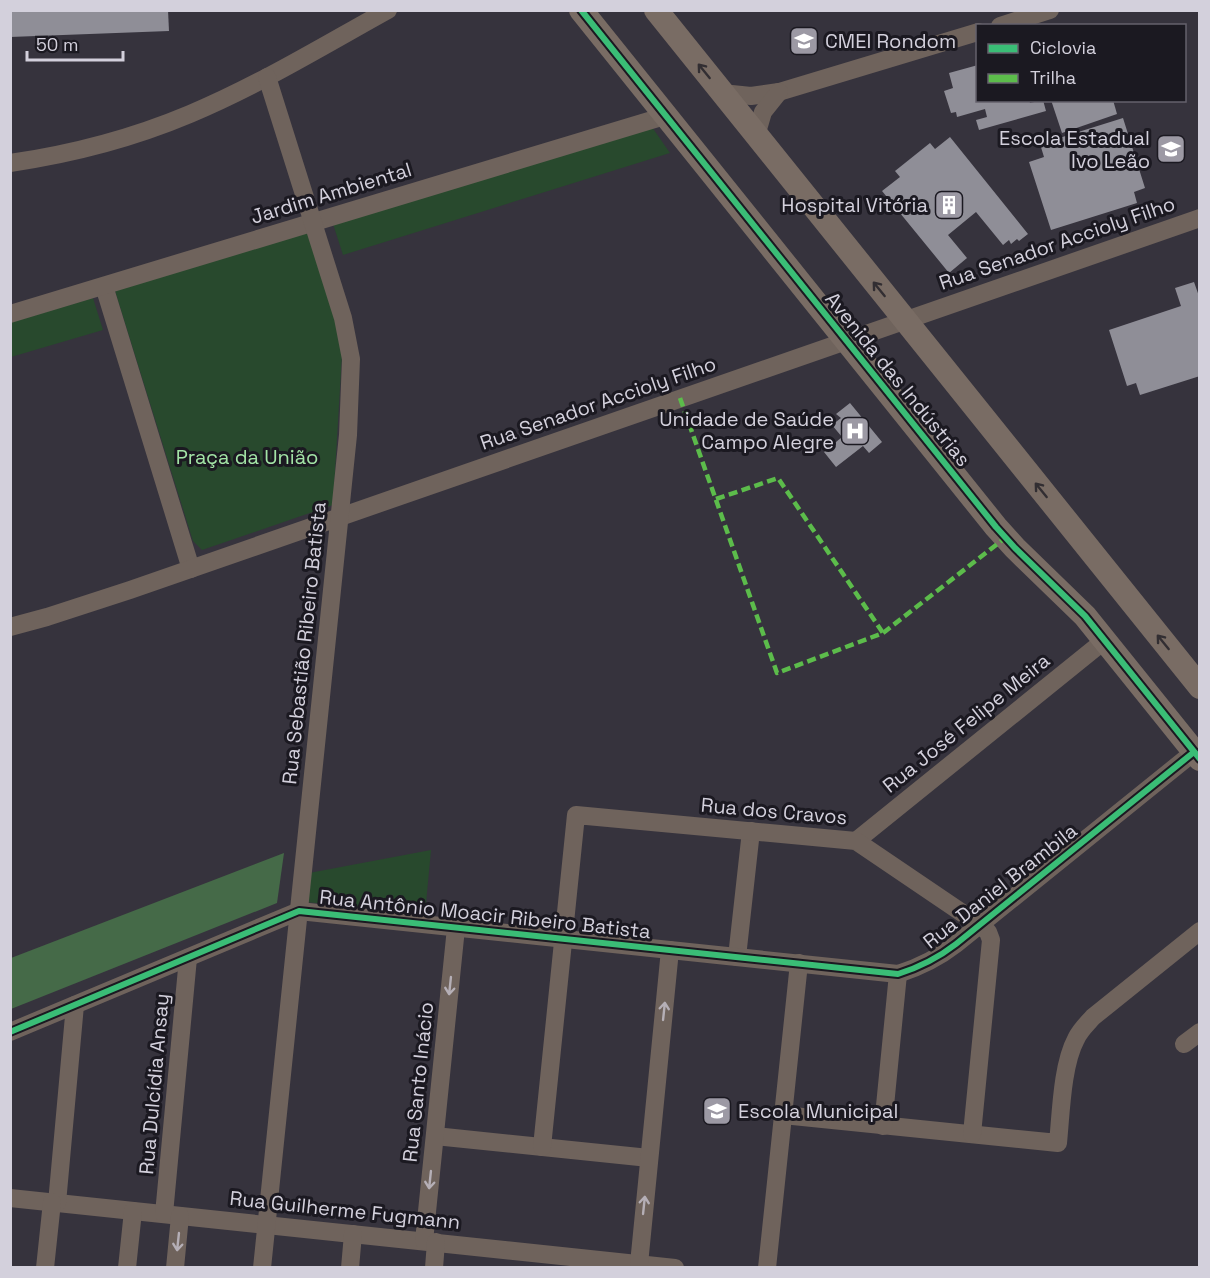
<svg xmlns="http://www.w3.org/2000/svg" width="1210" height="1278" font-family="'Space Grotesk',sans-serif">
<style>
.green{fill:#28492d}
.forest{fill:#456a48}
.building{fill:#8f8e97}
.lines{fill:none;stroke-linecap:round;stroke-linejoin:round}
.minor{stroke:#6f635c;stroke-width:18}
.major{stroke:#796c64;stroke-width:24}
.quiet{stroke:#5cbc4b;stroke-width:4.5;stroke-dasharray:9 4.5;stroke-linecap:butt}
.cycleway-casing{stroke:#1b1921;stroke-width:10}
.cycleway{stroke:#3abd76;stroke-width:6}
.oneway{stroke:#322e32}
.oneway2{stroke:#b5afb6}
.labels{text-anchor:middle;stroke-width:6;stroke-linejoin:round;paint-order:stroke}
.poi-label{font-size:20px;fill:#d3d0dc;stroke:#1b1921;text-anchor:end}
.street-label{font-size:20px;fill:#d3d0dc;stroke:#1b1921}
.park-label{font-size:20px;fill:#a3e5a6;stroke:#1b1921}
</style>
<rect width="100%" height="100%" fill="#36333d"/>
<g class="green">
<path d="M 652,127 L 670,153 L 343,255 L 333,224 Z"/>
<path d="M 311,231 L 330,293 L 342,355 L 333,505 L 202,550 L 193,541 L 115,291 Z"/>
<path d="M 93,298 L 103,330 L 11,357 L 11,322 Z"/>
<path d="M 431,850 L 425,914 L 306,902 L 309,873 Z"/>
</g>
<path class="forest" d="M 284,853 L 277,903 L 11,1009 L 11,958 Z"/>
<g class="building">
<path d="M 10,10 L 168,10 L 169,31 L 10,37 Z"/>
<path d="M 978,65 L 978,100 L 1029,100 L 1030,103 L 1043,100 L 1046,111 L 979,130 L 976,120 L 987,117 L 985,109 L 957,117 L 956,112 L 951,113 L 944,91 L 953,88 L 949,73 Z"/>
<path d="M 1051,100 L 1113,100 L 1117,114 L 1062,133 Z"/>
<path d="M 1123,118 L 1145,188 L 1134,192 L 1137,203 L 1051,230 L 1029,162 L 1044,157 L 1040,144 Z"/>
<path d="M 950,137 L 1028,234 L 1019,241 L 1017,239 L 1011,244 L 1009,240 L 1003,245 L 976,212 L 948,235 L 967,258 L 949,273 L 882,191 L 900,177 L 895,171 L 930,143 L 935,149 Z"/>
<path d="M 1194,282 L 1200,299 L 1200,376 L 1140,395 L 1136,383 L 1127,386 L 1109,330 L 1181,306 L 1175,288 Z"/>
<path d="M 850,403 L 882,442 L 869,453 L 863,446 L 836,467 L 824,452 L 842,437 L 832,425 L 841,418 L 836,414 Z"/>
</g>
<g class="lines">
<g class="minor">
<path d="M 1000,26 L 1050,10"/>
<path d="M 722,93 L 751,96 L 779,92 L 978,32"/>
<path d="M 756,136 L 763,112 L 779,92"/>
<path d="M 10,163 C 72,154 133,138 190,114 C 259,85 323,46 388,10"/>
<path d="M 104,286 L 191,569"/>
<path d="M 10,314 L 665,116"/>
<path d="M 10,627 L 47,617 L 130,590 L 1200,218"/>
<path d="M 856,841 L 1105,640"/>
<path d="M 737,957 L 751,831"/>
<path d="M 10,1032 L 299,911 L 898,974 C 920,967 938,958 956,944 L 1194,752"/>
<path d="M 1184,1044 L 1200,1032"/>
<path d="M 783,1115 L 1058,1143 C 1061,1113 1062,1065 1076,1039 C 1080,1030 1087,1024 1093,1017 L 1200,931"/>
<path d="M 883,1126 L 898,974"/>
<path d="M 435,1136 L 649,1158"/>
<path d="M 542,1147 L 576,815 L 856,841 L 980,925 L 988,932 L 991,940 L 972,1134"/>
<path d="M 10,1198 L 675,1268"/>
<path d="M 57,1203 L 75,1005"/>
<path d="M 164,1214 L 188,958"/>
<path d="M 424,1241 L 456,928"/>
<path d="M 639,1264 L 670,950"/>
<path d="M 45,1268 L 52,1202"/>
<path d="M 127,1268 L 133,1211"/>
<path d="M 175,1268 L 180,1216"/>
<path d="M 262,1268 L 348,435 L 351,359 L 343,318 L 267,77"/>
<path d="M 350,1268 L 353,1234"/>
<path d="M 434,1268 L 436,1242"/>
<path d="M 767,1268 L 799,963"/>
</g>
<g class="major">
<path d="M 581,10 L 996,527 L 1015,548 L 1085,616 L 1200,759"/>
<path d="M 656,10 L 1200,687"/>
</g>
<g class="quiet">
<path d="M 680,398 L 777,673 L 883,633 L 1005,538"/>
<path d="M 716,499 L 778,478 L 883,633"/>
</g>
<g class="cycleway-casing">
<g id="cycleway">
<path d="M 581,10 L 996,527 L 1015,548 L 1085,616 L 1200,759"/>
<path d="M 10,1032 L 299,911 L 898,974 C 920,967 938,958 956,944 L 1194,752"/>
</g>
</g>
<use href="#cycleway" class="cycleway"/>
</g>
<defs><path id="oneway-shaft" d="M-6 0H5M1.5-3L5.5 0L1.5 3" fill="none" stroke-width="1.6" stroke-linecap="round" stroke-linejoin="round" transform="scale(1.5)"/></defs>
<g class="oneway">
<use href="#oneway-shaft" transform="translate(704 71) rotate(-129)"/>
<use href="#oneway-shaft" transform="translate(879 289) rotate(-129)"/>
<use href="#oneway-shaft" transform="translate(1041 490) rotate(-129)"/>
<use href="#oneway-shaft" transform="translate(1163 642) rotate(-129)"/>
</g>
<g class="oneway2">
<use href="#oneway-shaft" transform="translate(450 986) rotate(96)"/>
<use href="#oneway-shaft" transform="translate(664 1011) rotate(-84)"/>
<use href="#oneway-shaft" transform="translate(430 1180) rotate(96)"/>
<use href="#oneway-shaft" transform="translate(644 1205) rotate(-84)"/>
<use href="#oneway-shaft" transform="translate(178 1242) rotate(96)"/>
</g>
<defs>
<g id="school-square" transform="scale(1.5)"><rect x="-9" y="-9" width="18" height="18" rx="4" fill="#9c99a4" stroke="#1b1921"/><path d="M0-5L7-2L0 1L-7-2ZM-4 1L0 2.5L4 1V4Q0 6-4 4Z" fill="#fff"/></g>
<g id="building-square" transform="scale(1.5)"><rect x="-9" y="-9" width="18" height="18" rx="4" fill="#9c99a4" stroke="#1b1921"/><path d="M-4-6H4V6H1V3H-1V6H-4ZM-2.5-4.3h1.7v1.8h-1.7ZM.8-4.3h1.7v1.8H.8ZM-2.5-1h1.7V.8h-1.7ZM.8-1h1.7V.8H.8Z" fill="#fff"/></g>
<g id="hospital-square" transform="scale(1.5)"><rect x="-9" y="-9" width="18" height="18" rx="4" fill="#9c99a4" stroke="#1b1921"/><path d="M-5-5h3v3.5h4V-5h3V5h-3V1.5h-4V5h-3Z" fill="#fff"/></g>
</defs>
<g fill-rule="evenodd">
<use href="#school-square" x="804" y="41"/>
<use href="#school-square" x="1171" y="149"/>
<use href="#building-square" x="949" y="205"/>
<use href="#hospital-square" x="855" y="431"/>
<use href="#school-square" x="717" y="1111"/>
</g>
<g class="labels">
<g class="poi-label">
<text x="825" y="48" text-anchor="start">CMEI Rondom</text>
<text x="1150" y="145">Escola Estadual<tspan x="1150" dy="23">Ivo Leão</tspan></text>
<text x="928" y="212">Hospital Vitória</text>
<text x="834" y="426">Unidade de Saúde<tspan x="834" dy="23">Campo Alegre</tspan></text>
<text x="738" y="1118" text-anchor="start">Escola Municipal</text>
</g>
<g class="street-label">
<text transform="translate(331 193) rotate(-17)" y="7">Jardim Ambiental</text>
<text transform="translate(1057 243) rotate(-19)" y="7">Rua Senador Accioly Filho</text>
<text transform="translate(898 379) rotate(51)" y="7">Avenida das Indústrias</text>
<text transform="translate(598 403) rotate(-19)" y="7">Rua Senador Accioly Filho</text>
<text transform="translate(304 643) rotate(-84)" y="7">Rua Sebastião Ribeiro Batista</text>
<text transform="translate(966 723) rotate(-39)" y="7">Rua José Felipe Meira</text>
<text transform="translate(774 811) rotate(5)" y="7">Rua dos Cravos</text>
<text transform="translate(1000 886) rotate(-38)" y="7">Rua Daniel Brambila</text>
<text transform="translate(485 914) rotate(6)" y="7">Rua Antônio Moacir Ribeiro Batista</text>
<text transform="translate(418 1082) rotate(-84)" y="7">Rua Santo Inácio</text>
<text transform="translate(154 1084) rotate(-85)" y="7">Rua Dulcídia Ansay</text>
<text transform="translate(345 1210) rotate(6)" y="7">Rua Guilherme Fugmann</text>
</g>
<g class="park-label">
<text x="247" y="464">Praça da União</text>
</g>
</g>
<rect width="1210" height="1278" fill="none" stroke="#d3d0dc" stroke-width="24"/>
<rect x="976" y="24" width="210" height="78" fill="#1b1921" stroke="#65626c" stroke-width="1.5"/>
<rect x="988" y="44" width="30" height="9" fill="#3abd76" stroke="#65626c" stroke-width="1.5"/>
<text x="1030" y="54" font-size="18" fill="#d3d0dc">Ciclovia</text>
<rect x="988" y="74" width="30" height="9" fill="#5cbc4b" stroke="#65626c" stroke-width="1.5"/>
<text x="1030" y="84" font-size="18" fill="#d3d0dc">Trilha</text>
<path d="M27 51v9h96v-9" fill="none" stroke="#d3d0dc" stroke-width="3"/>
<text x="36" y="51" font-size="18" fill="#d3d0dc" stroke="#1b1921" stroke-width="4.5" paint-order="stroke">50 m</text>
</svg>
